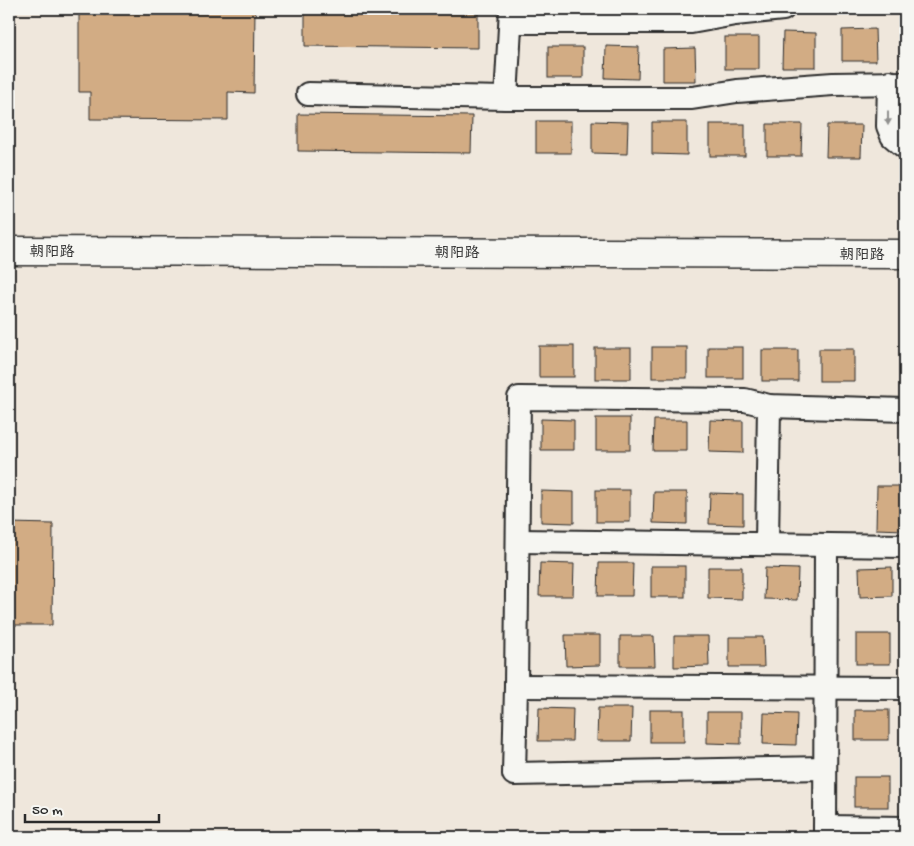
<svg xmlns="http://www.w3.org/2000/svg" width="914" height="846" font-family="'Gochi Hand','LXGW WenKai TC',sans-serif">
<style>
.building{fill:#d2ac84;stroke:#2b2b2b}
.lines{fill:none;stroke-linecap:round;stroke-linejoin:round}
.minor-casing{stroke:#2b2b2b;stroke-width:26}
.major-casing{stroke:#2b2b2b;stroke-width:31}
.minor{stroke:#f6f6f2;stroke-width:22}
.major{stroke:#f6f6f2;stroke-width:28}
.oneway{fill:#90908e}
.labels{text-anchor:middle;stroke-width:4;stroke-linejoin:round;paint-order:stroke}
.street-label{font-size:15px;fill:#2b2b2b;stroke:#f6f6f2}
</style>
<rect width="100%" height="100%" fill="#efe7dc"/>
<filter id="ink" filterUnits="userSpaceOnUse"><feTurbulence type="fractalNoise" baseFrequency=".02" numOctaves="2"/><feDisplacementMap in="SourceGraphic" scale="10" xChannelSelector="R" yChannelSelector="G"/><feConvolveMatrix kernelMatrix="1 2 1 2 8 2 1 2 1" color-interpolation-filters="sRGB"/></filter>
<g filter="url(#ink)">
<g class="building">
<path d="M 79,9 L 255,9 L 254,93 L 228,92 L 228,120 L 90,119 L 90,92 L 79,92 Z"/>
<path d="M 305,10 L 478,13 L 478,48 L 305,46 Z"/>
<path d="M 875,29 L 876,61 L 842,61 L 842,30 Z"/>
<path d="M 783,32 L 816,33 L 816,67 L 782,67 Z"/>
<rect x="725" y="37" width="34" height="32"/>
<path d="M 606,46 L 639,47 L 638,79 L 605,78 Z"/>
<rect x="548" y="47" width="35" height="31"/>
<path d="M 695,48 L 696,81 L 663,81 L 663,49 Z"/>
<path d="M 298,114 L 472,116 L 471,153 L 298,151 Z"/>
<rect x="536" y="121" width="35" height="32"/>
<path d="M 592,121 L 628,122 L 627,154 L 592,153 Z"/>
<path d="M 652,122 L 687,122 L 687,155 L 652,154 Z"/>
<rect x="710" y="124" width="35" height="32"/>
<path d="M 767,124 L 802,124 L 801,156 L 767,156 Z"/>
<path d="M 827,125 L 862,125 L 861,157 L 826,157 Z"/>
<rect x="539" y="346" width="35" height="31"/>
<rect x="652" y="347" width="35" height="31"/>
<rect x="708" y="347" width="35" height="31"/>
<rect x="595" y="348" width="36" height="31"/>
<rect x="819" y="349" width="35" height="32"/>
<rect x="762" y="350" width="36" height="31"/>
<rect x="596" y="418" width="34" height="32"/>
<path d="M 541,419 L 574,420 L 574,450 L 541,450 Z"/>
<path d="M 654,420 L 687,420 L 687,451 L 653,451 Z"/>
<path d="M 710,420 L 743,421 L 743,453 L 709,452 Z"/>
<path d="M 877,486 L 905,486 L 905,530 L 876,529 Z"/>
<rect x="596" y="490" width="34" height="32"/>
<path d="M 541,491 L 574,492 L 574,523 L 541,522 Z"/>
<path d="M 654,492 L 687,492 L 687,524 L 653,523 Z"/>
<path d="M 710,493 L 743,494 L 743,525 L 709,524 Z"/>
<path d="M 9,523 L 53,524 L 52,625 L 9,625 Z"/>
<path d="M 540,563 L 574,564 L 573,596 L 539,596 Z"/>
<path d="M 599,563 L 633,563 L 632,596 L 598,596 Z"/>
<rect x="651" y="566" width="34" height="31"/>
<path d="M 708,567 L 742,567 L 742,599 L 708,598 Z"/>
<path d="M 892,567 L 892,596 L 860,597 L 859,568 Z"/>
<path d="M 765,568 L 798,569 L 797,600 L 764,599 Z"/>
<rect x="856" y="634" width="34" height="30"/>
<path d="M 565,635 L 600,635 L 600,665 L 566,666 Z"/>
<path d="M 620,636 L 654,636 L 655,666 L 620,666 Z"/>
<path d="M 674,636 L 708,636 L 709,666 L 674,667 Z"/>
<path d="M 729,637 L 763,637 L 764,667 L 729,667 Z"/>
<path d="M 539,708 L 573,709 L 572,741 L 538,741 Z"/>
<path d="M 598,708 L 632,708 L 631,741 L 597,741 Z"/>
<rect x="650" y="710" width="34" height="32"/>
<rect x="855" y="710" width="34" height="30"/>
<path d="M 707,712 L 741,712 L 741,744 L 707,743 Z"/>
<path d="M 764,713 L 797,714 L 796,745 L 763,744 Z"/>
<rect x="854" y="777" width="34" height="30"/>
</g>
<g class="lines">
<g class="minor-casing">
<g id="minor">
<path d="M 511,22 L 691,22 L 735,14 L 783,9"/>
<path d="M 889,82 L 888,126 L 892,136 L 905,147"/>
<path d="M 308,94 L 506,98 L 692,98 L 737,91 L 833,84 L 905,83"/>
<path d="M 506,98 L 511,9"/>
<path d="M 518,541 L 905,546"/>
<path d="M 767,544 L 769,406"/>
<path d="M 516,686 L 905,688"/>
<path d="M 825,768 L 514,774 L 516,686 L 519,398 L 745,400 L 769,406 L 905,410"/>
<path d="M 825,827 L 905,828"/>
<path d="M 825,837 L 826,545"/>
</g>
</g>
<g class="major-casing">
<path id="major" d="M 9,251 L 905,254"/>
</g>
<use href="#minor" class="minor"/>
<use href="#major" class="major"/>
</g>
<defs><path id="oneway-solid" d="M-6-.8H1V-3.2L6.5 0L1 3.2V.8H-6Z" transform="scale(1.25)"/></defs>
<use class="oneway" href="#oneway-solid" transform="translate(888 118) rotate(90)"/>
</g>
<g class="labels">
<g class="street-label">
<text x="52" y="256">朝阳路</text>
<text x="457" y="257">朝阳路</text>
<text x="862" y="259">朝阳路</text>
</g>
</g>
<rect width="914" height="846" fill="none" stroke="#f6f6f2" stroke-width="30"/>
<rect x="15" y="15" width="884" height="816" fill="none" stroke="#2b2b2b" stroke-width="2" filter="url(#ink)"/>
<path d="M25 814v8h134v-8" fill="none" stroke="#2b2b2b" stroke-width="2.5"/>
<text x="32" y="814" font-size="15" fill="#2b2b2b" stroke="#f6f6f2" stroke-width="4" paint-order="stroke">50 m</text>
</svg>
